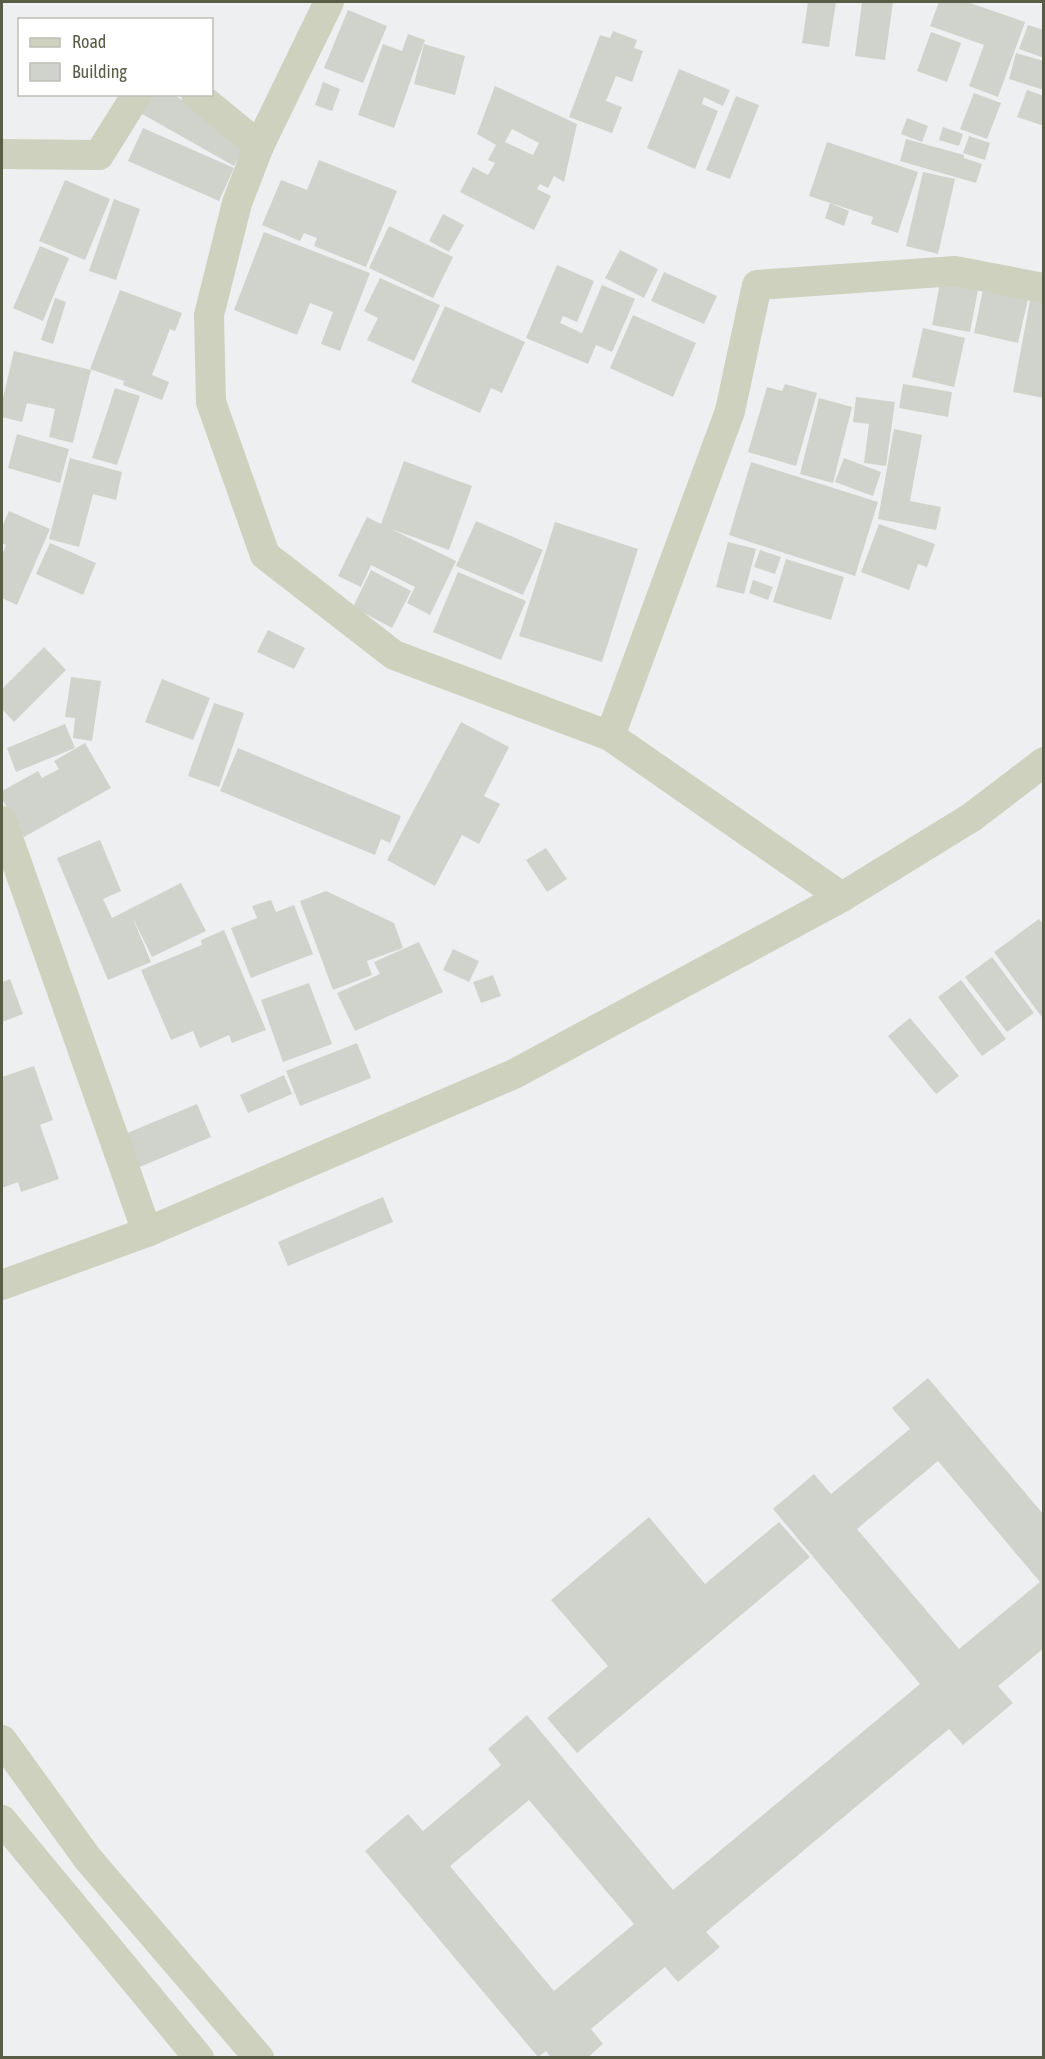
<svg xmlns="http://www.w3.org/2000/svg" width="1045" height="2059" font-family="'Asap Condensed',sans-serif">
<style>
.building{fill:#d0d3cb;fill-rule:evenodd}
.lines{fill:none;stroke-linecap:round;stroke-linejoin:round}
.minor{stroke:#ced1be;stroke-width:30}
</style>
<rect width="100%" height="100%" fill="#eeeff1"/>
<g class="building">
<path d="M 808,2 L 836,2 L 829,47 L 802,43 Z"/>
<path d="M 862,2 L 893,2 L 885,60 L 855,56 Z"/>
<path d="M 939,2 L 967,2 L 1025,22 L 998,97 L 969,86 L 984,45 L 930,26 Z"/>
<path d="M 348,10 L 387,26 L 363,83 L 324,68 Z"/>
<path d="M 1028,25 L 1044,30 L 1044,58 L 1019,49 Z"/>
<path d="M 613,31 L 637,40 L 634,48 L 643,51 L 632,82 L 616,76 L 606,101 L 622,107 L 612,133 L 569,117 L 600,35 L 610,38 Z"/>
<path d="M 931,32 L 961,43 L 947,82 L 917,71 Z"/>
<path d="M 408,34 L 425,40 L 394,128 L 358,115 L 383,44 L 402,51 Z"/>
<path d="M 424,44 L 465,56 L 455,95 L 414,84 Z"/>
<path d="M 1016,53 L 1044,61 L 1044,90 L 1009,79 Z"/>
<path d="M 679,69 L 730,90 L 723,106 L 704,97 L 702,104 L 718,111 L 695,169 L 647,148 Z"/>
<path d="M 323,82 L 340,89 L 332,111 L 315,105 Z"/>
<path d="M 495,86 L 577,124 L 564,182 L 554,176 L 548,188 L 540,184 L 537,189 L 551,196 L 534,230 L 460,192 L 473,167 L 488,175 L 495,163 L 488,160 L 496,145 L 477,134 ZM 512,129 L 539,143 L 533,155 L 505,142 Z"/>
<path d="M 1027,90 L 1044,96 L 1044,126 L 1017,117 Z"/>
<path d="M 974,93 L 1001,103 L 987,139 L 960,129 Z"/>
<path d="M 144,94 L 172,94 L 250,138 L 234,166 L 135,110 Z"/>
<path d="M 736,96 L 759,105 L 730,179 L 706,170 Z"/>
<path d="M 907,118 L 928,126 L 922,142 L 901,134 Z"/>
<path d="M 943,127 L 963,134 L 959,146 L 939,140 Z"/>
<path d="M 143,128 L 234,168 L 219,201 L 128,161 Z"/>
<path d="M 969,136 L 990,143 L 985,160 L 963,153 Z"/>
<path d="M 906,139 L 964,155 L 964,158 L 982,164 L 976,183 L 900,161 Z"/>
<path d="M 827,142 L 918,172 L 898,233 L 871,224 L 873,217 L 809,196 Z"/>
<path d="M 319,160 L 397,191 L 366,267 L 314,246 L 317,238 L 304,233 L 300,241 L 262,225 L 281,180 L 307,190 Z"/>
<path d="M 923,172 L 955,179 L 938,254 L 906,246 Z"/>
<path d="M 65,180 L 110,199 L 85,260 L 39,241 Z"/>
<path d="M 114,199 L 140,209 L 116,280 L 89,271 Z"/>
<path d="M 830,203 L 849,211 L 844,226 L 825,218 Z"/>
<path d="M 443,214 L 464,225 L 449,252 L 429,241 Z"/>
<path d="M 389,226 L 453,257 L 433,298 L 369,268 Z"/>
<path d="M 264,232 L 370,273 L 340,351 L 321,344 L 333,312 L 310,303 L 297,335 L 234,310 Z"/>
<path d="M 40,246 L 69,258 L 43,321 L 13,308 Z"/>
<path d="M 620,250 L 658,269 L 644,298 L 605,278 Z"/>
<path d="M 557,265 L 594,281 L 577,322 L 563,316 L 560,323 L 582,333 L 602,285 L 635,299 L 612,352 L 596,345 L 588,364 L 526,338 Z"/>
<path d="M 664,272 L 717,296 L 704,324 L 651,301 Z"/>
<path d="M 380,278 L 440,305 L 414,361 L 367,340 L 378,318 L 364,311 Z"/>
<path d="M 941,278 L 979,285 L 970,332 L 932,325 Z"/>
<path d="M 984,285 L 1029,295 L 1018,343 L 974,333 Z"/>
<path d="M 120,290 L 182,313 L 175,331 L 170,329 L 152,375 L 169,382 L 162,400 L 123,385 L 124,381 L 90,369 Z"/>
<path d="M 1031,295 L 1044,298 L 1044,398 L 1013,392 Z"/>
<path d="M 55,298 L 66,302 L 53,344 L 41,340 Z"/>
<path d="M 445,306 L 525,342 L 502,393 L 491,388 L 480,413 L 411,382 Z"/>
<path d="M 633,315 L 696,343 L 673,397 L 610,368 Z"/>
<path d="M 923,328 L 965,338 L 954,387 L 912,377 Z"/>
<path d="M 14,351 L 91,370 L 73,443 L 49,437 L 55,409 L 27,403 L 22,422 L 2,417 L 2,402 Z"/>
<path d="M 785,384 L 817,393 L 796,466 L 748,452 L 767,387 L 782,391 Z"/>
<path d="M 903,384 L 952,392 L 948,417 L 899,408 Z"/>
<path d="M 115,388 L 140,396 L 117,465 L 92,458 Z"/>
<path d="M 856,397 L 895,402 L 886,466 L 864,463 L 869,424 L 853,422 Z"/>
<path d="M 819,398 L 852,407 L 833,483 L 800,474 Z"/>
<path d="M 894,429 L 922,435 L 910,501 L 941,507 L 936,530 L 878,519 Z"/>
<path d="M 17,434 L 69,449 L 60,483 L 8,468 Z"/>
<path d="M 70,458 L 122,472 L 116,500 L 93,494 L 79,547 L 49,539 Z"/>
<path d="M 844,458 L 881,472 L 873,496 L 835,482 Z"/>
<path d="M 404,461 L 472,486 L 449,550 L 391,529 L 456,561 L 430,615 L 407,603 L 415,587 L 371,565 L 361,587 L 338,576 L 367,517 L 381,524 Z"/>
<path d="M 751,462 L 878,502 L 855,576 L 729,535 Z"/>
<path d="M 9,511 L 50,529 L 17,605 L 2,598 L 2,556 L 6,545 L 2,543 L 2,527 Z"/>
<path d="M 476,521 L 543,550 L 523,595 L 456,566 Z"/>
<path d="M 555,522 L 638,549 L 602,662 L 519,636 Z"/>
<path d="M 879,524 L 935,544 L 927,567 L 918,564 L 909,590 L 861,572 Z"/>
<path d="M 728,542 L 756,549 L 744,594 L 716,587 Z"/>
<path d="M 50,543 L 96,563 L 83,595 L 36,574 Z"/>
<path d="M 760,550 L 781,557 L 775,574 L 754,567 Z"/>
<path d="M 786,559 L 844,577 L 831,620 L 773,602 Z"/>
<path d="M 371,570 L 411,591 L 392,628 L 353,607 Z"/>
<path d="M 458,572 L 526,601 L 501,660 L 433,632 Z"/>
<path d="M 753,580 L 773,587 L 768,600 L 749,593 Z"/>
<path d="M 268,630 L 305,648 L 294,669 L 257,652 Z"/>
<path d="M 44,647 L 66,670 L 14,722 L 2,709 L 2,689 Z"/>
<path d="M 71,677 L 101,681 L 92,741 L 73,738 L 75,718 L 65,717 Z"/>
<path d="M 162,679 L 210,698 L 193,740 L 145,722 Z"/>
<path d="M 214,703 L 244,713 L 219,787 L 188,776 Z"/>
<path d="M 461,722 L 509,747 L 484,796 L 500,804 L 479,844 L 462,835 L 435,886 L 387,860 Z"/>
<path d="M 65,724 L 75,748 L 16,772 L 7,748 Z"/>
<path d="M 85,743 L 111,788 L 24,837 L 2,799 L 2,791 L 38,771 L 42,778 L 59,769 L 54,761 Z"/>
<path d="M 238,748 L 401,816 L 390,843 L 381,839 L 375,855 L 220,791 Z"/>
<path d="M 100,840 L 121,891 L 103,899 L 112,918 L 181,883 L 206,931 L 152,957 L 132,916 L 151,962 L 108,980 L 57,858 Z"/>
<path d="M 546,848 L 567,879 L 547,892 L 526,860 Z"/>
<path d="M 326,891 L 394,923 L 403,948 L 367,961 L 372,975 L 333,990 L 300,901 Z"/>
<path d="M 271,900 L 276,912 L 294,905 L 313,954 L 251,978 L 231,928 L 257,918 L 252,906 Z"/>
<path d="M 1039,919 L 1044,925 L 1044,1020 L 994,952 Z"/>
<path d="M 224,930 L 266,1030 L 232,1043 L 229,1035 L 200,1048 L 193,1031 L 171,1040 L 141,970 L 202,945 L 201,940 Z"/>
<path d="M 419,942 L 443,992 L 355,1031 L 337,993 L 380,974 L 374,962 Z"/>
<path d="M 453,949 L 479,961 L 469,982 L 443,970 Z"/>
<path d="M 992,957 L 1034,1013 L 1007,1032 L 965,977 Z"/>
<path d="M 493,975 L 501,996 L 481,1003 L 473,982 Z"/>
<path d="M 10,979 L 23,1014 L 2,1022 L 2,982 Z"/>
<path d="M 961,980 L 1006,1039 L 982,1056 L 938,997 Z"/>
<path d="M 309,983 L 332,1044 L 283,1062 L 261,1000 Z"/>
<path d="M 910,1018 L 959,1076 L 936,1094 L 888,1036 Z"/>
<path d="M 357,1043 L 371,1078 L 300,1106 L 286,1071 Z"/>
<path d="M 34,1066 L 53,1120 L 40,1125 L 59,1179 L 21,1192 L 18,1182 L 2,1188 L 2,1077 Z"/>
<path d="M 284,1075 L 292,1094 L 248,1113 L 240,1095 Z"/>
<path d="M 197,1104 L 211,1137 L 135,1169 L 120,1136 Z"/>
<path d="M 383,1197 L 393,1222 L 288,1266 L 278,1242 Z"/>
<path d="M 928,1378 L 1044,1515 L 1044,1648 L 998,1686 L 1013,1703 L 963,1745 L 949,1729 L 706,1932 L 720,1947 L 678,1982 L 665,1967 L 591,2029 L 603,2044 L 587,2058 L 551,2058 L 546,2051 L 538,2057 L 365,1851 L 408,1814 L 423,1831 L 501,1765 L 488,1749 L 527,1715 L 673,1890 L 920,1684 L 773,1509 L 814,1474 L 831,1494 L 910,1429 L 892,1408 ZM 938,1461 L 1040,1582 L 959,1649 L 857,1529 ZM 529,1800 L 634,1924 L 554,1991 L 450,1866 Z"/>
<path d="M 649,1517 L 705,1584 L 779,1522 L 810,1557 L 577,1753 L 547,1718 L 608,1666 L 551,1600 Z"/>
</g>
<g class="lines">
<g class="minor">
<path d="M 329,2 L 259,146 L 237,203 L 209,315 L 211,402 L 265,555 L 394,655 L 610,736 L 842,897"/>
<path d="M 196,94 L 259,146"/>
<path d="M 2,154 L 99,155 L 137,94"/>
<path d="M 610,736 L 730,411 L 757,285 L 955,271 L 1044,288"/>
<path d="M 2,821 L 147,1232"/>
<path d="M 2,1285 L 147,1232 L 514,1074 L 842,897 L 972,817 L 1044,762"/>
<path d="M 2,1740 L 88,1859 L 259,2058"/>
<path d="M 2,1820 L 199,2058"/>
</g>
</g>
<rect width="1045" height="2059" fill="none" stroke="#595d46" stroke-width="6"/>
<rect x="18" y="18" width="195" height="78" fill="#ffffff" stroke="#bdbeb5" stroke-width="1.5"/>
<rect x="30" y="38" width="30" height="9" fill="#ced1be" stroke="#bdbeb5" stroke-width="1.5"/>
<text x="72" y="48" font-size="18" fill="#595d46">Road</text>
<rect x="30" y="63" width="30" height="18" fill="#d0d3cb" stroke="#bdbeb5" stroke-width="1.5"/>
<text x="72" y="78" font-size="18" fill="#595d46">Building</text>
</svg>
